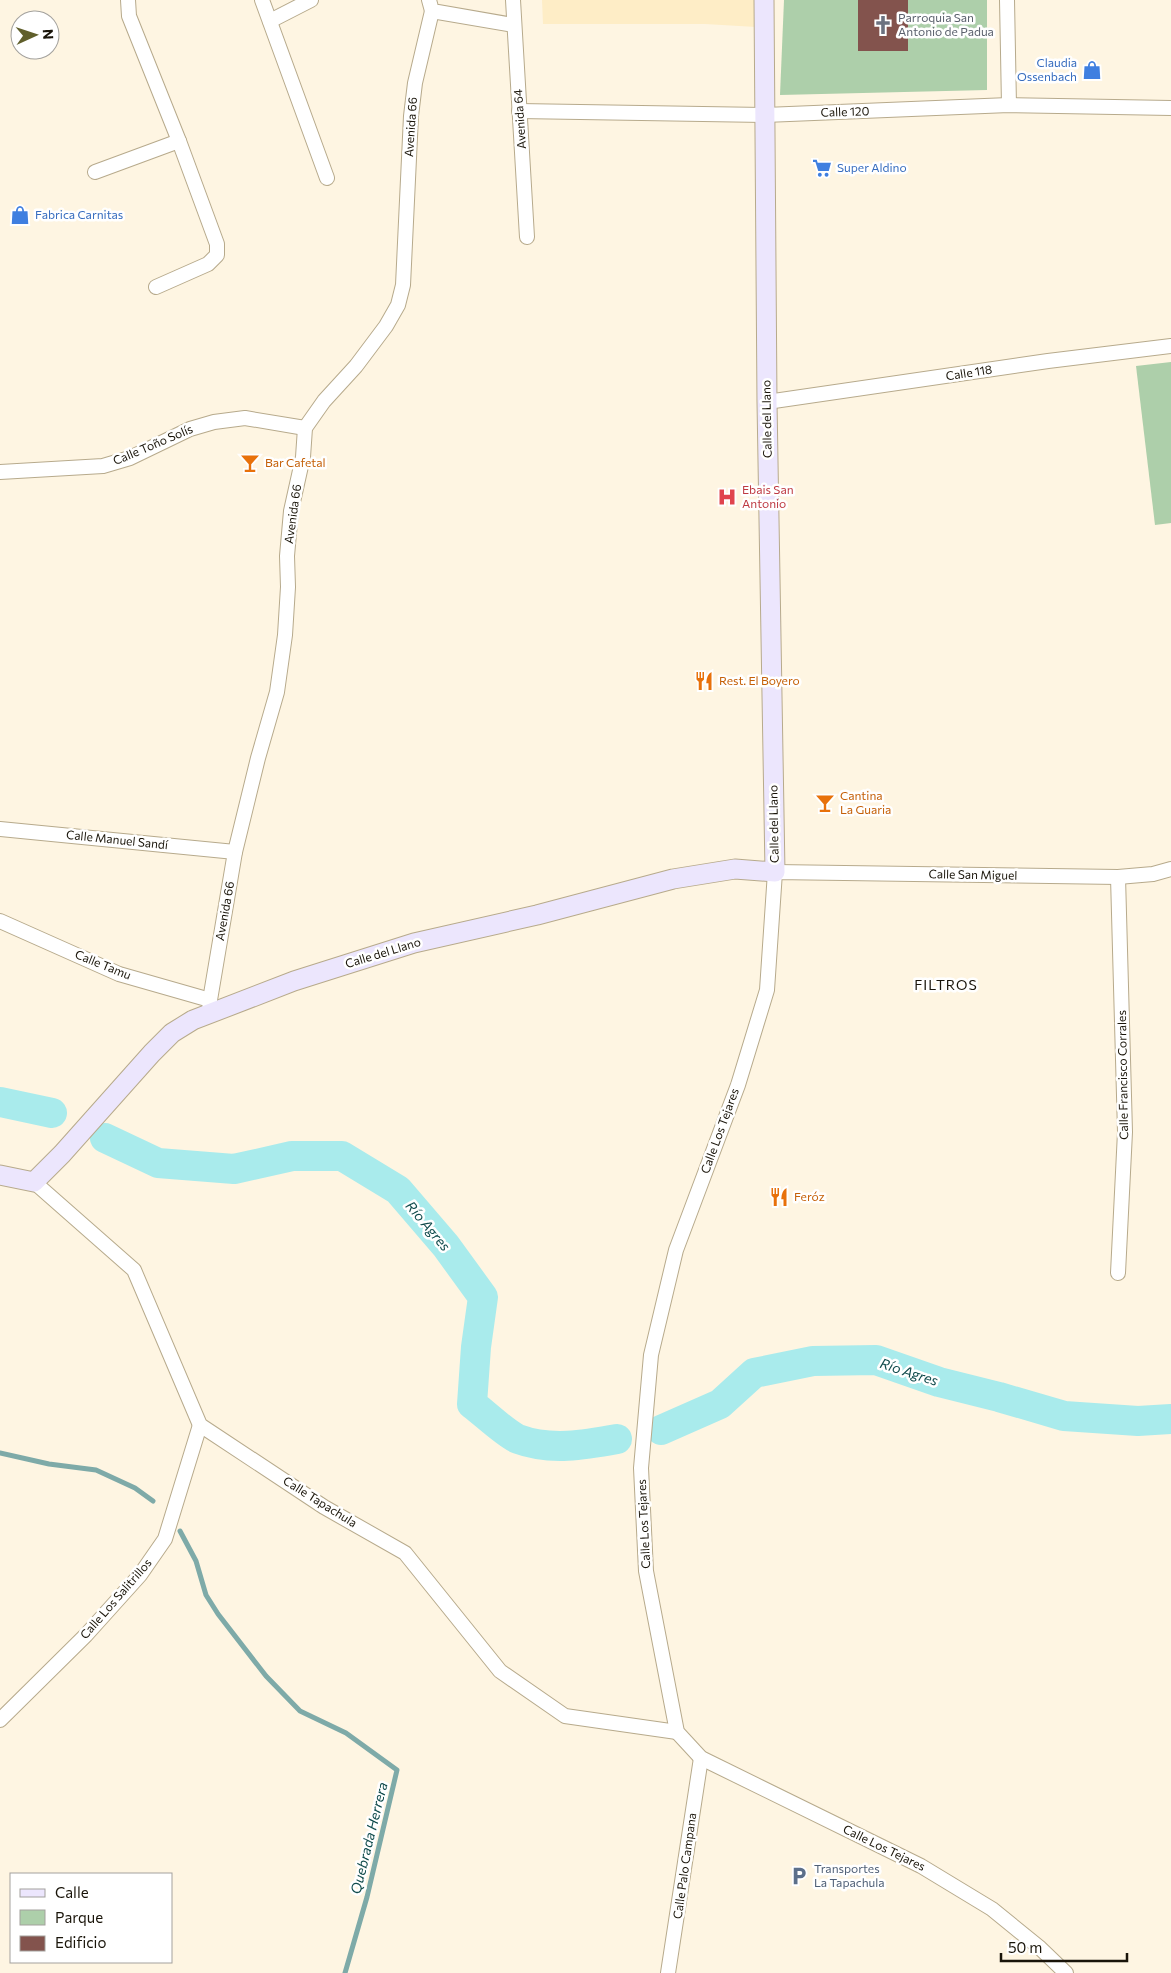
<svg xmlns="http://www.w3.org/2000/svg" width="1171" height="1973" font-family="Commissioner,sans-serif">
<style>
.built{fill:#feedc6}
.green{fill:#adcfaa}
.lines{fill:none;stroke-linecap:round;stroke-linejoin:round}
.stream{stroke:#7eaaa8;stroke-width:5}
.river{stroke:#a9ebec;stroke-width:30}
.building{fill:#83534d}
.minor-casing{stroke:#b7aa8c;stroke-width:16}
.secondary-casing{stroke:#b7aa8c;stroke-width:21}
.minor{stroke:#fff;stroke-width:14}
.secondary{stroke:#ece6fd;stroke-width:19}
.labels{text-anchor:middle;stroke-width:5;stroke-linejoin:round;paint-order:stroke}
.worship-label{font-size:12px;fill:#5b616d;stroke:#fff;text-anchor:start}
.shop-label{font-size:12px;fill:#366cbe;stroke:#fff;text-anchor:start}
.street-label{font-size:12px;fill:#191409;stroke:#fff}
.food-label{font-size:12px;fill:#c56008;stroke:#fff;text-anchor:start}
.health-label{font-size:12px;fill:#be3a42;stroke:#fff;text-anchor:start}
.service-label{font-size:12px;fill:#4e5e75;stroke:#fff;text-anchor:start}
.neighbourhood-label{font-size:14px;letter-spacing:1px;fill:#191409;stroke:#fff}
.water-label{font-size:14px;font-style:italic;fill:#104b4c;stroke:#fff}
</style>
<rect width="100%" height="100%" fill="#fef5e2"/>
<path class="built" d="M 542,0 L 756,0 L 756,27 L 705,24 L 543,24 Z"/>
<g class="green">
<path d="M 784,0 L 987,0 L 987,90 L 780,95 Z"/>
<path d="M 1171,362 L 1171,523 L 1155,525 L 1136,366 Z"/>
</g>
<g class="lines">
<g class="stream">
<path d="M 0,1453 L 49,1464 L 96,1470 L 135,1488 L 153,1501"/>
<path d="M 180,1531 L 196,1561 L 206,1595 L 218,1614 L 266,1676 L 300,1711 L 346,1733 L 397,1770 L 367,1897 L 345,1973"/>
</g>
<g class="river">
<path d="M 0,1102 L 52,1113"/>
<path d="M 105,1138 L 158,1163 L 234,1169 L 292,1156 L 342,1156 L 398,1190 L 446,1246 L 483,1297 L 476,1347 L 472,1404 C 483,1412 506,1434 518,1439 C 550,1451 585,1445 617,1439"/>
<path d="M 661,1430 L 720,1404 L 754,1373 L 813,1361 L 876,1360 L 939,1382 L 999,1397 L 1064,1416 L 1138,1421 L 1171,1419"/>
</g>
</g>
<rect class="building" x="858" y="0" width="50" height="51"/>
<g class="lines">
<g class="minor-casing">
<g id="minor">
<path d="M 128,0 L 129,16 L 179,141 L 217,244 L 217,255 L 208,264 L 156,287"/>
<path d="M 262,0 L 327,178"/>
<path d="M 429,0 L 432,11 L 513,25"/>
<path d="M 513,0 L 527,237"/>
<path d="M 1007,0 L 1009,105"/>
<path d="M 270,21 L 311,0"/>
<path d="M 519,111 L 765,115 L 1009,105 L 1171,108"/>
<path d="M 95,172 L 179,141"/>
<path d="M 767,402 L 1048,361 L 1171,346"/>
<path d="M 0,472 L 103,466 L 130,458 L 190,429 L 214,422 L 245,418 L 305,428"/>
<path d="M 0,829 L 235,852"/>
<path d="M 1118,877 L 1125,1132 L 1118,1273"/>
<path d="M 0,921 L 119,974 L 210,1000"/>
<path d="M 209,1014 L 210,1000 L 235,852 L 258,758 L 277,692 L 285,635 L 288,587 L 287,556 L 291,511 L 303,457 L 305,428 L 324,401 L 356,366 L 386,326 L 398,305 L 403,285 L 411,116 L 415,83 L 432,11"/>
<path d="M 34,1182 L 134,1270 L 200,1425 L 324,1507 L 405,1553 L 500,1671 L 565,1716 L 677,1732"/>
<path d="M 0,1720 L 86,1635 L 140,1575 L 165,1539 L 200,1425"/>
<path d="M 668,1973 L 701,1758"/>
<path d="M 1066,1973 L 1040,1948 L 992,1909 L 921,1866 L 701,1758 L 677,1732 L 646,1571 L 641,1468 L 651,1355 L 676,1250 L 738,1085 L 767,990 L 775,872 L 1118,877 L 1153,874 L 1171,869"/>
</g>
</g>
<g class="secondary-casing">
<path id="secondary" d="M 0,1175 L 34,1182 L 62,1154 L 152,1053 L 172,1033 L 193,1020 L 294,981 L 414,943 L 537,915 L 673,879 L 735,869 L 775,872 L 767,402 L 764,0"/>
</g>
<use href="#minor" class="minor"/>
<use href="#secondary" class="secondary"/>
</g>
<defs>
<g id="church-bare" transform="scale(1.5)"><path d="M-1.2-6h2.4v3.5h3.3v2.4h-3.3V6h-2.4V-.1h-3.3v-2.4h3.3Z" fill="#6b7280" stroke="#fff" stroke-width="2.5" paint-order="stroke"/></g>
<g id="shop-bare" transform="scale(1.5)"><path d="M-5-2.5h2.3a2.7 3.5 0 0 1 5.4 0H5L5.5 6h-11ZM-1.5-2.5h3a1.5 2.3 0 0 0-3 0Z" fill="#3f7fe0" stroke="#fff" stroke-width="2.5" paint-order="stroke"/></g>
<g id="supermarket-bare" transform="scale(1.5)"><path d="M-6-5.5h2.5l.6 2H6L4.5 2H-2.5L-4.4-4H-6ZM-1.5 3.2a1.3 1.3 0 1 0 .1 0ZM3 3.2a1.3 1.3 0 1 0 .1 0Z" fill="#3f7fe0" stroke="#fff" stroke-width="2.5" paint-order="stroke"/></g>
<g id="bar-bare" transform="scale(1.5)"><path d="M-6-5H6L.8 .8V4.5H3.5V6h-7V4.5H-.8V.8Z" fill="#e8710a" stroke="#fff" stroke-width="2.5" paint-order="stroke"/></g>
<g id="hospital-bare" transform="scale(1.5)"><path d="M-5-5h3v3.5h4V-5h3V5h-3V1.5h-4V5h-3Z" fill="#e0444e" stroke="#fff" stroke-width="2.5" paint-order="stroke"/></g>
<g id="restaurant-bare" transform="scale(1.5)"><path d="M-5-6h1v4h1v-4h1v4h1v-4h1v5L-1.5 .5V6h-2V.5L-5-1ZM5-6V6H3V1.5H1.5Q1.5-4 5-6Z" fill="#e8710a" stroke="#fff" stroke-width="2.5" paint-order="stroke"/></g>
<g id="parking-bare" transform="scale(1.5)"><path d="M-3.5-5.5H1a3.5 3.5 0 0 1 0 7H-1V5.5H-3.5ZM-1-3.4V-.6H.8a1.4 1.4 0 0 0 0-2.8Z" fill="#5c6f8a" stroke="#fff" stroke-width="2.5" paint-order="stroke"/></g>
</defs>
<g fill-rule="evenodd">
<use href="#church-bare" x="883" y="25"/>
<use href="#shop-bare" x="1092" y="70"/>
<use href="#supermarket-bare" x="822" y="168"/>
<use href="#shop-bare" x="20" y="215"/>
<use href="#bar-bare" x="250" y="463"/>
<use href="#hospital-bare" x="727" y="497"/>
<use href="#restaurant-bare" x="704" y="681"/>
<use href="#bar-bare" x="825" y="803"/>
<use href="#restaurant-bare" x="779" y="1197"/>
<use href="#parking-bare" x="799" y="1876"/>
</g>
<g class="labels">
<g class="worship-label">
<text x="898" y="22">Parroquia San<tspan x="898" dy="14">Antonio de Padua</tspan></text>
</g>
<g class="shop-label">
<text x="1077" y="67" text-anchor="end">Claudia<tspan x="1077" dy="14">Ossenbach</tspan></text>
<text x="837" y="172">Super Aldino</text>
<text x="35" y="219">Fabrica Carnitas</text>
</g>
<g class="street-label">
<text transform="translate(845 112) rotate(-2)" y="4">Calle 120</text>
<text transform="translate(520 119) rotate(-94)" y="4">Avenida 64</text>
<text transform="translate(411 127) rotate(-86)" y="4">Avenida 66</text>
<text transform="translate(969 373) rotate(-9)" y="4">Calle 118</text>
<text transform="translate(767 419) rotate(-91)" y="4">Calle del Llano</text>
<text transform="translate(153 445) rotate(-23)" y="4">Calle Toño Solís</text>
<text transform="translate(293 514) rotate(-82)" y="4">Avenida 66</text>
<text transform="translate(774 824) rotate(-91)" y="4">Calle del Llano</text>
<text transform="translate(117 840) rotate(6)" y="4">Calle Manuel Sandí</text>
<text transform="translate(973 875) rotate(1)" y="4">Calle San Miguel</text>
<text transform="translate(225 911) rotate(-80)" y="4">Avenida 66</text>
<text transform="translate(383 953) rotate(-17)" y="4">Calle del Llano</text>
<text transform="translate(103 965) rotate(22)" y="4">Calle Tamu</text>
<text transform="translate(1123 1075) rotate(-91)" y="4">Calle Francisco Corrales</text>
<text transform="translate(720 1131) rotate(-70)" y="4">Calle Los Tejares</text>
<text transform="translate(320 1502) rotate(32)" y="4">Calle Tapachula</text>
<text transform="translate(644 1524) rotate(-93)" y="4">Calle Los Tejares</text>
<text transform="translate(116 1599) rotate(-49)" y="4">Calle Los Salitrillos</text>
<text transform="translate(884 1848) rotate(26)" y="4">Calle Los Tejares</text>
<text transform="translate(685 1866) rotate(-82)" y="4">Calle Palo Campana</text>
</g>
<g class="food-label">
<text x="265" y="467">Bar Cafetal</text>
<text x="719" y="685">Rest. El Boyero</text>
<text x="840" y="800">Cantina<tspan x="840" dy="14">La Guaria</tspan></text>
<text x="794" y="1201">Feróz</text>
</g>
<g class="health-label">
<text x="742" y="494">Ebais San<tspan x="742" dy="14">Antonio</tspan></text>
</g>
<g class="service-label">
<text x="814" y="1873">Transportes<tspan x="814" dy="14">La Tapachula</tspan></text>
</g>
<g class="neighbourhood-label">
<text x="946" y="990">FILTROS</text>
</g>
<g class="water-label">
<text transform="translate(428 1226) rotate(50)" y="5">Río Agres</text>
<text transform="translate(909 1372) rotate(18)" y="5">Río Agres</text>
<text transform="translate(369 1838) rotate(-76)" y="5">Quebrada Herrera</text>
</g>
</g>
<rect x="10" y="1873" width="162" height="90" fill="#ffffff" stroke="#a3a19d"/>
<rect x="20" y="1889" width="25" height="8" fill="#ece6fd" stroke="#a3a19d"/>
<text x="55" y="1898" font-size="15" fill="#191409">Calle</text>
<rect x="20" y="1910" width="25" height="15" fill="#adcfaa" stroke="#a3a19d"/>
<text x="55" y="1923" font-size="15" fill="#191409">Parque</text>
<rect x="20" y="1936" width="25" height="15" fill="#83534d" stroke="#a3a19d"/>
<text x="55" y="1948" font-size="15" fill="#191409">Edificio</text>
<g transform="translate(35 35) rotate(87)"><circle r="24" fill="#ffffff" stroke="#a3a19d"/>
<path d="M0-4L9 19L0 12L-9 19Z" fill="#605f2b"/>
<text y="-8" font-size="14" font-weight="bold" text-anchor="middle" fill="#191409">N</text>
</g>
<path d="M1001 1953v8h126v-8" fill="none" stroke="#191409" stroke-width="2.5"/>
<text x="1008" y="1953" font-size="15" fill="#191409" stroke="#ffffff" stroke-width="4" paint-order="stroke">50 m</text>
</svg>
